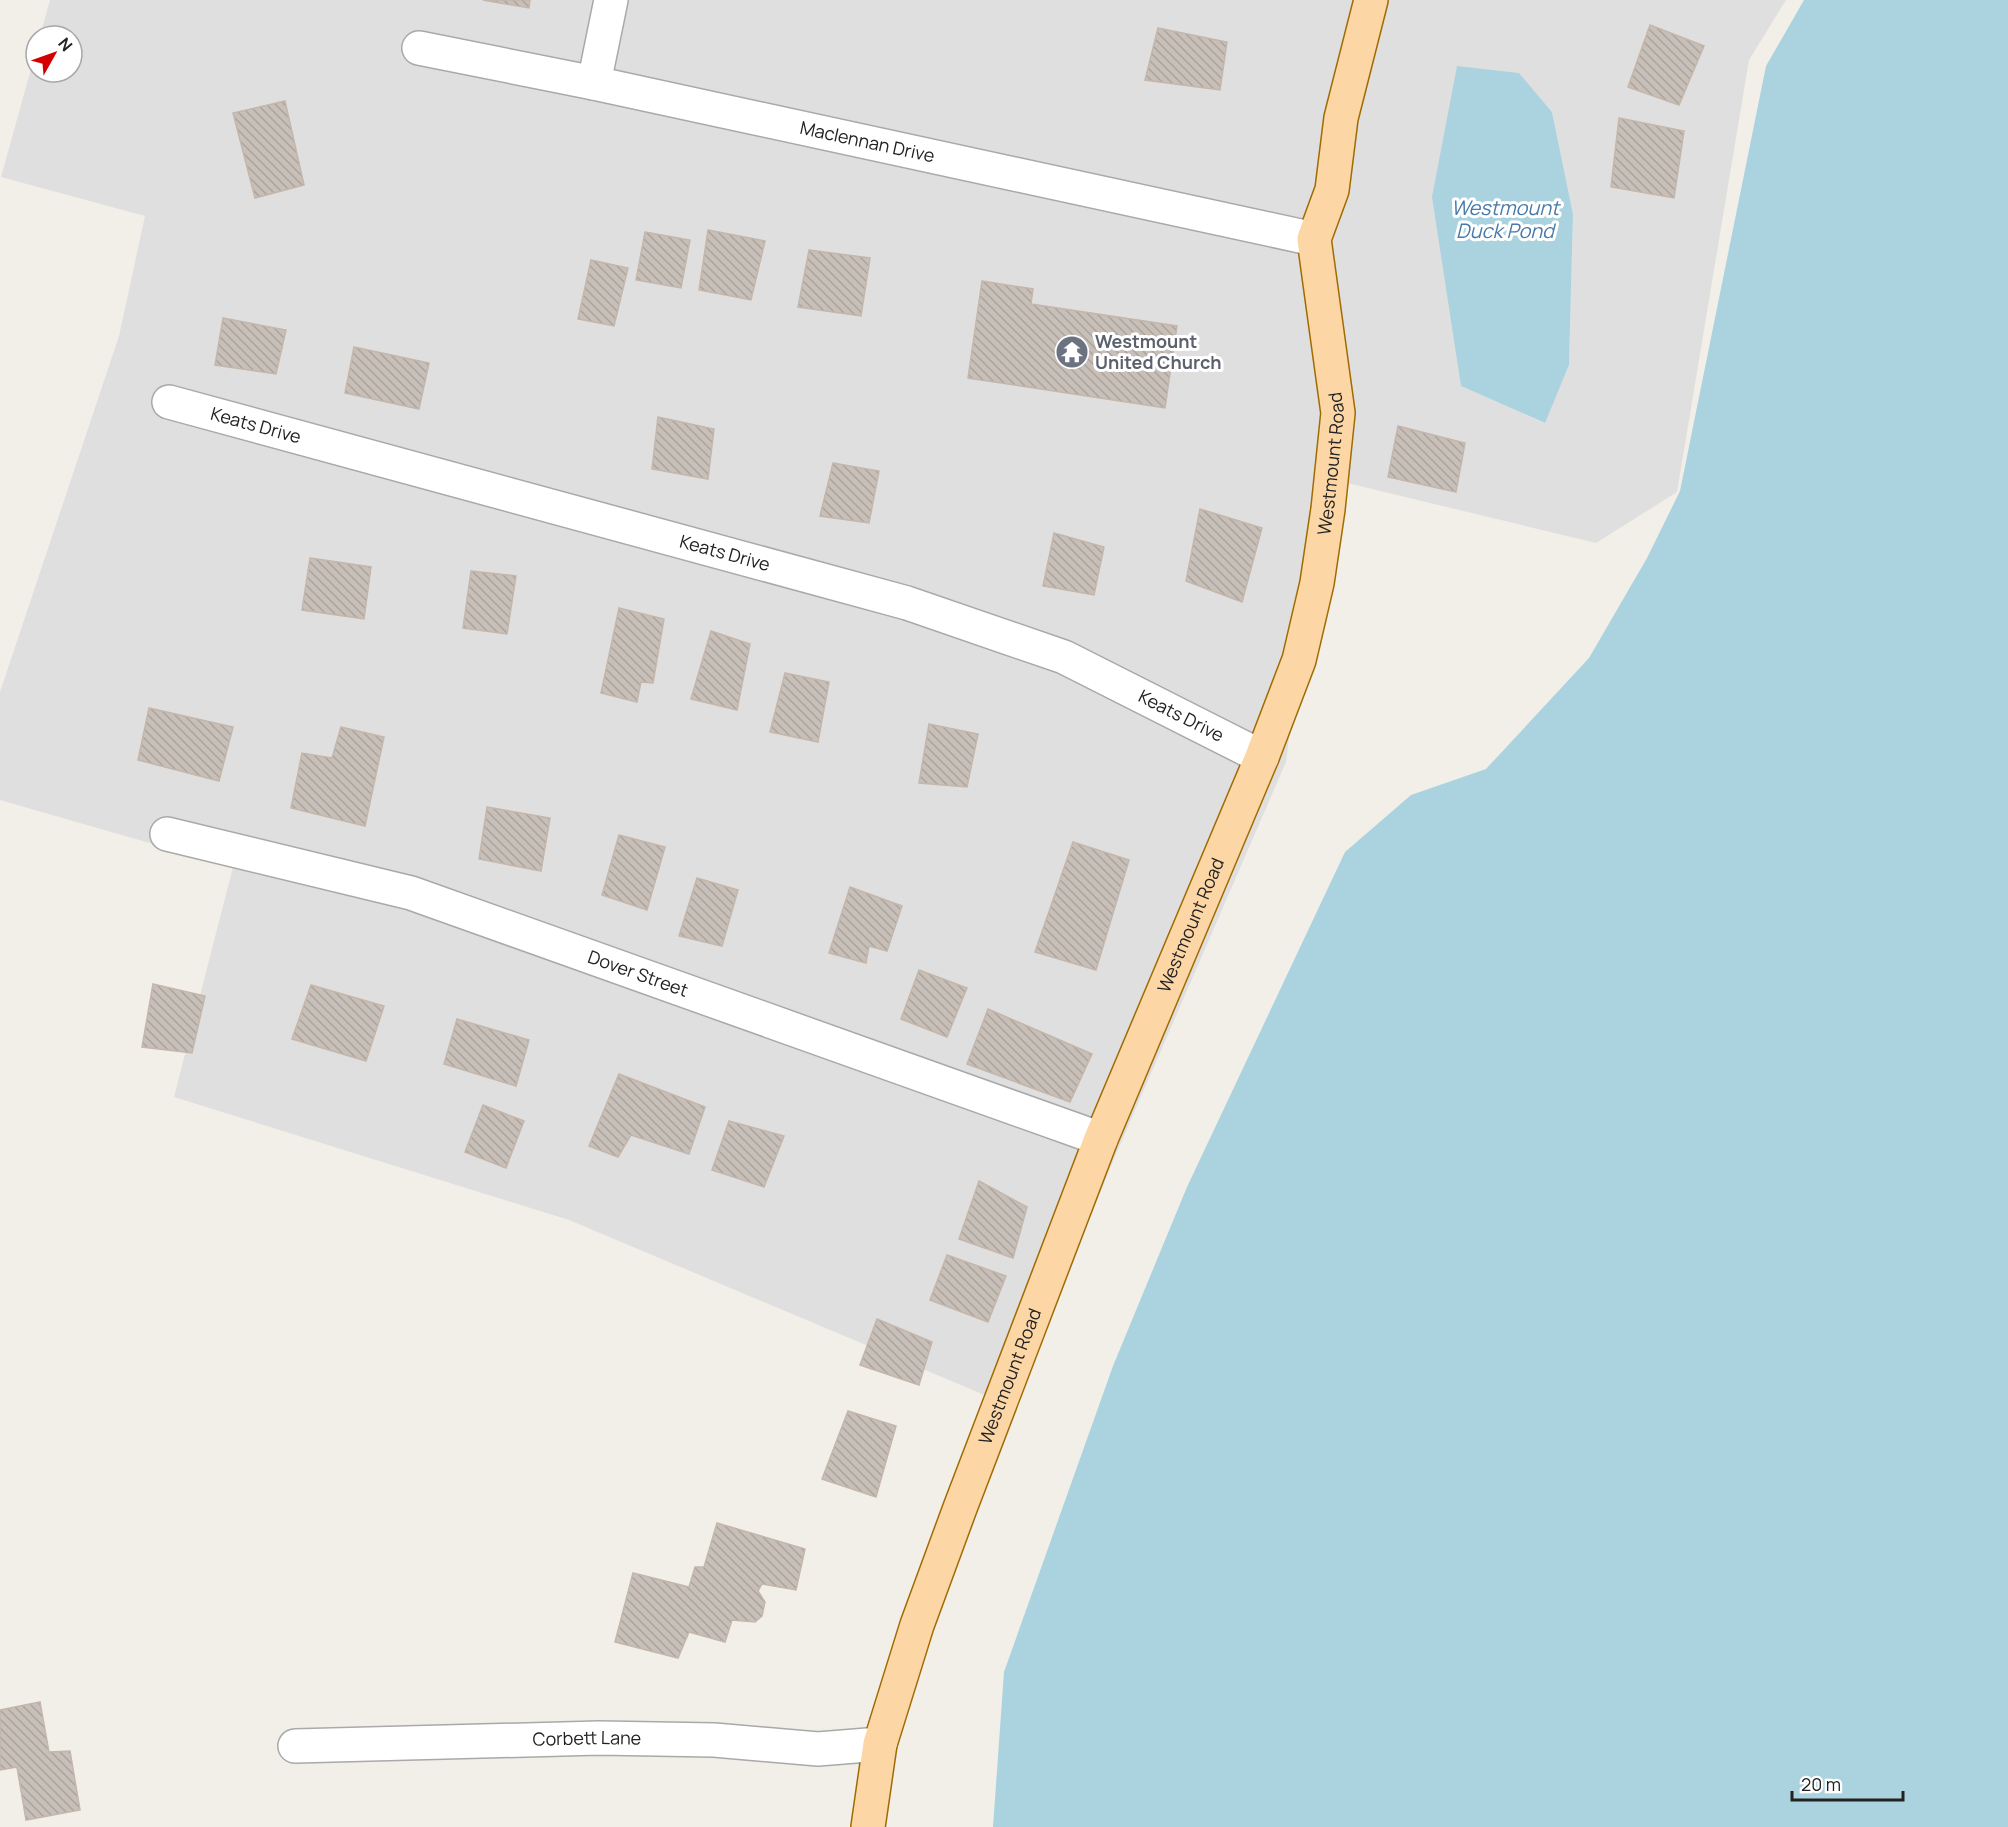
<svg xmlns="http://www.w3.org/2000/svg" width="2008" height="1827" font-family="Manrope,sans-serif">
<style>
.residential{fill:#e0dfdf;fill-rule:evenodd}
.water{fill:#aad3df}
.building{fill:url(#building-back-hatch);stroke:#c4b6ab;stroke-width:1.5}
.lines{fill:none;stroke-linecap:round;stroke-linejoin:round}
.minor-casing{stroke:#a9a9a9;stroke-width:36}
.major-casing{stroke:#a06b00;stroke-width:36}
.minor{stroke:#fff;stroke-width:33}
.major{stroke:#fcd6a4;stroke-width:33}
.labels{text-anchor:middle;stroke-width:6;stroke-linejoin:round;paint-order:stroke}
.street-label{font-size:18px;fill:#222;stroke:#fff}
.worship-label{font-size:18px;font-weight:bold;fill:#5b616d;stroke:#fff;text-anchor:start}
.water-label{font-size:20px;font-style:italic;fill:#4a7aab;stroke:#fff}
</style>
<defs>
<pattern id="building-back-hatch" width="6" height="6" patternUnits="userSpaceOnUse" patternTransform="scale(1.5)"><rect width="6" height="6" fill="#c7bfb8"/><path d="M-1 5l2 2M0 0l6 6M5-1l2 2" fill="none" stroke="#aba49e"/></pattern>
</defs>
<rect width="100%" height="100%" fill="#f2efe9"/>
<path class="residential" d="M 50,0 L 1786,0 L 1749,60 L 1677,492 L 1596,543 L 1343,482 L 1299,660 L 1286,762 L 1114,1159 L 1013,1407 L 569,1220 L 174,1097 L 233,867 L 0,800 L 0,692 L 119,336 L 145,216 L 1,177 L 36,51 L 36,72 L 72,72 L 72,36 L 40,36 ZM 1518,73 L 1552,112 L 1573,214 L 1569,365 L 1544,423 L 1461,386 Z"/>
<g class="water">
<path d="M 1804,0 L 2008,0 L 2008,1827 L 993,1827 L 1004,1672 L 1113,1366 L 1187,1187 L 1345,852 L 1411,795 L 1486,769 L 1589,658 L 1647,558 L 1680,491 L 1766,66 Z"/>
<path d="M 1457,66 L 1519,73 L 1552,112 L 1573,214 L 1569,365 L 1545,423 L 1461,386 L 1432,197 Z"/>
</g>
<g class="building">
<path d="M 483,0 L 530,0 L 529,8 Z"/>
<path d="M 1650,25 L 1704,46 L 1679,105 L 1628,87 Z"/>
<path d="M 1158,28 L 1227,42 L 1220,90 L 1145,80 Z"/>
<path d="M 285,101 L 304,185 L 255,198 L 233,113 Z"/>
<path d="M 1619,118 L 1684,131 L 1674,198 L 1611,187 Z"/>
<path d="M 708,230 L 765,241 L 751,300 L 699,290 Z"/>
<path d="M 645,232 L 690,240 L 681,288 L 636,280 Z"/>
<path d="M 809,250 L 870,258 L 861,316 L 798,307 Z"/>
<path d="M 591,260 L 628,268 L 614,326 L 578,319 Z"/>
<path d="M 982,281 L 1033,289 L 1031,304 L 1177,326 L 1165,408 L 968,378 Z"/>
<path d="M 223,318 L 286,330 L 276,374 L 215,365 Z"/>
<path d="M 354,347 L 429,363 L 419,409 L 345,393 Z"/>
<path d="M 658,417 L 714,429 L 708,479 L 652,469 Z"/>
<path d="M 1398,426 L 1465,443 L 1456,492 L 1388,477 Z"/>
<path d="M 833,463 L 879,471 L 869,523 L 820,516 Z"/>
<path d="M 1200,509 L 1262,528 L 1242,602 L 1186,581 Z"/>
<path d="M 1054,533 L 1104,547 L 1094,595 L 1043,586 Z"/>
<path d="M 310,558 L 371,567 L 364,619 L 302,610 Z"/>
<path d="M 471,571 L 516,576 L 507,634 L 463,628 Z"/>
<path d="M 619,608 L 664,619 L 653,683 L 641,682 L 637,702 L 601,693 Z"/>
<path d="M 711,631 L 750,644 L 737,710 L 691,699 Z"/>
<path d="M 785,673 L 829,682 L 818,742 L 770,732 Z"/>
<path d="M 149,708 L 233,727 L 219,781 L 138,760 Z"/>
<path d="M 929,724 L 978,734 L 967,787 L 919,783 Z"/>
<path d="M 341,727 L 384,737 L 365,826 L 291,808 L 302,753 L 332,758 Z"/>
<path d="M 487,807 L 550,818 L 541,871 L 479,859 Z"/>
<path d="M 619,835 L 665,847 L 647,910 L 602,895 Z"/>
<path d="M 1073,842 L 1129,860 L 1096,970 L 1035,952 Z"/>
<path d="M 697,878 L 738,890 L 722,946 L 679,936 Z"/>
<path d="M 850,887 L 902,906 L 887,951 L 869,946 L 866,963 L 829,953 Z"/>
<path d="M 919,970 L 967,988 L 947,1037 L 901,1019 Z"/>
<path d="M 153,984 L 205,996 L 192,1053 L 142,1047 Z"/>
<path d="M 311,985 L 384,1006 L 366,1061 L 292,1039 Z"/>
<path d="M 988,1009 L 1092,1054 L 1070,1102 L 967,1064 Z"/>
<path d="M 457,1019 L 529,1040 L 516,1086 L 444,1064 Z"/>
<path d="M 619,1074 L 705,1107 L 689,1154 L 631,1135 L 618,1157 L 589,1146 Z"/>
<path d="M 483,1105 L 524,1121 L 506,1168 L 465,1152 Z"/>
<path d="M 729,1121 L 784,1136 L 764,1187 L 712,1170 Z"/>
<path d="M 979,1181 L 1027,1207 L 1013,1258 L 959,1239 Z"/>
<path d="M 947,1255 L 1006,1276 L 988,1322 L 930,1300 Z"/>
<path d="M 877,1319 L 932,1342 L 919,1385 L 860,1365 Z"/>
<path d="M 848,1411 L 896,1426 L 876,1497 L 822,1479 Z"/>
<path d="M 717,1523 L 805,1549 L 796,1590 L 762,1584 L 758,1591 L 765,1602 L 762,1616 L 755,1622 L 732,1620 L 725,1642 L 689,1632 L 678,1658 L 615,1642 L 633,1573 L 689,1587 L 695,1567 L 704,1567 Z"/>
<path d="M 40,1702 L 49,1752 L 70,1751 L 80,1810 L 26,1820 L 17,1767 L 0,1770 L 0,1710 Z"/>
</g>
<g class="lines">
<g class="minor-casing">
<g id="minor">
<path id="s1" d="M 419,48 L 594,83 L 1314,239"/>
<path d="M 594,83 L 611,0"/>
<path id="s2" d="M 169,402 L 907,603 L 1064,657 L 1262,757"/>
<path id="s3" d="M 167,834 L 411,893 L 1101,1139"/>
<path id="s4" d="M 295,1746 L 599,1738 L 714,1740 L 818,1749 L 880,1744"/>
</g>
</g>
<g class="major-casing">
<g id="major">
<path id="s5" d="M 868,1827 L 880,1744 L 917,1625 L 960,1508 L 1101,1139 L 1262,757 L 1299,660 L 1317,583 L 1328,509 L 1338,413 L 1314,239 L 1332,190 L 1341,118 L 1371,0"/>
</g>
</g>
<use href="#minor" class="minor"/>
<use href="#major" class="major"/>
</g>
<defs>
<g id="temple-disc" transform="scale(1.725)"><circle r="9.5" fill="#6b7280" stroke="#fff"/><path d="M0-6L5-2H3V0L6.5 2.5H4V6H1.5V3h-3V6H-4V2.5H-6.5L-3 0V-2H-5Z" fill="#fff"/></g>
</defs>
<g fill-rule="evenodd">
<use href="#temple-disc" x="1072" y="352"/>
</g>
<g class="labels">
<g class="street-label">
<text dy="6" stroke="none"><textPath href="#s1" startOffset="458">Maclennan Drive</textPath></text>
<text dy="6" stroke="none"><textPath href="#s2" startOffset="90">Keats Drive</textPath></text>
<text dy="6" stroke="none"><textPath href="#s5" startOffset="1446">Westmount Road</textPath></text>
<text dy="6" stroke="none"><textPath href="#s2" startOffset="576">Keats Drive</textPath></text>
<text dy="6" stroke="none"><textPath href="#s2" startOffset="1062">Keats Drive</textPath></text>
<text dy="6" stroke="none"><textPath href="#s5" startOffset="960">Westmount Road</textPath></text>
<text dy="6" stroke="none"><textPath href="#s3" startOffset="492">Dover Street</textPath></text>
<text dy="6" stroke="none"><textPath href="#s5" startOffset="474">Westmount Road</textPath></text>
<text dy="6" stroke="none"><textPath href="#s4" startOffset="292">Corbett Lane</textPath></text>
</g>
<g class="worship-label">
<text x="1095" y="348">Westmount<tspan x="1095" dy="21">United Church</tspan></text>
</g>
<g class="water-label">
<text x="1505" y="215">Westmount<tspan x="1505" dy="23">Duck Pond</tspan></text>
</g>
</g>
<g transform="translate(54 54) rotate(50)"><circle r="28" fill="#ffffff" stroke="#a7a7a7" stroke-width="1.5"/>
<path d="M0-4.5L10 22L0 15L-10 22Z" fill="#d40000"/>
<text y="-9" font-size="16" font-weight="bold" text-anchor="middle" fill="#222222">N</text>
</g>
<path d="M1792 1791v9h111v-9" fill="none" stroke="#222222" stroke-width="3"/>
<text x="1801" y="1791" font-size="18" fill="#222222" stroke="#ffffff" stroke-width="4.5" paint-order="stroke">20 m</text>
</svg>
